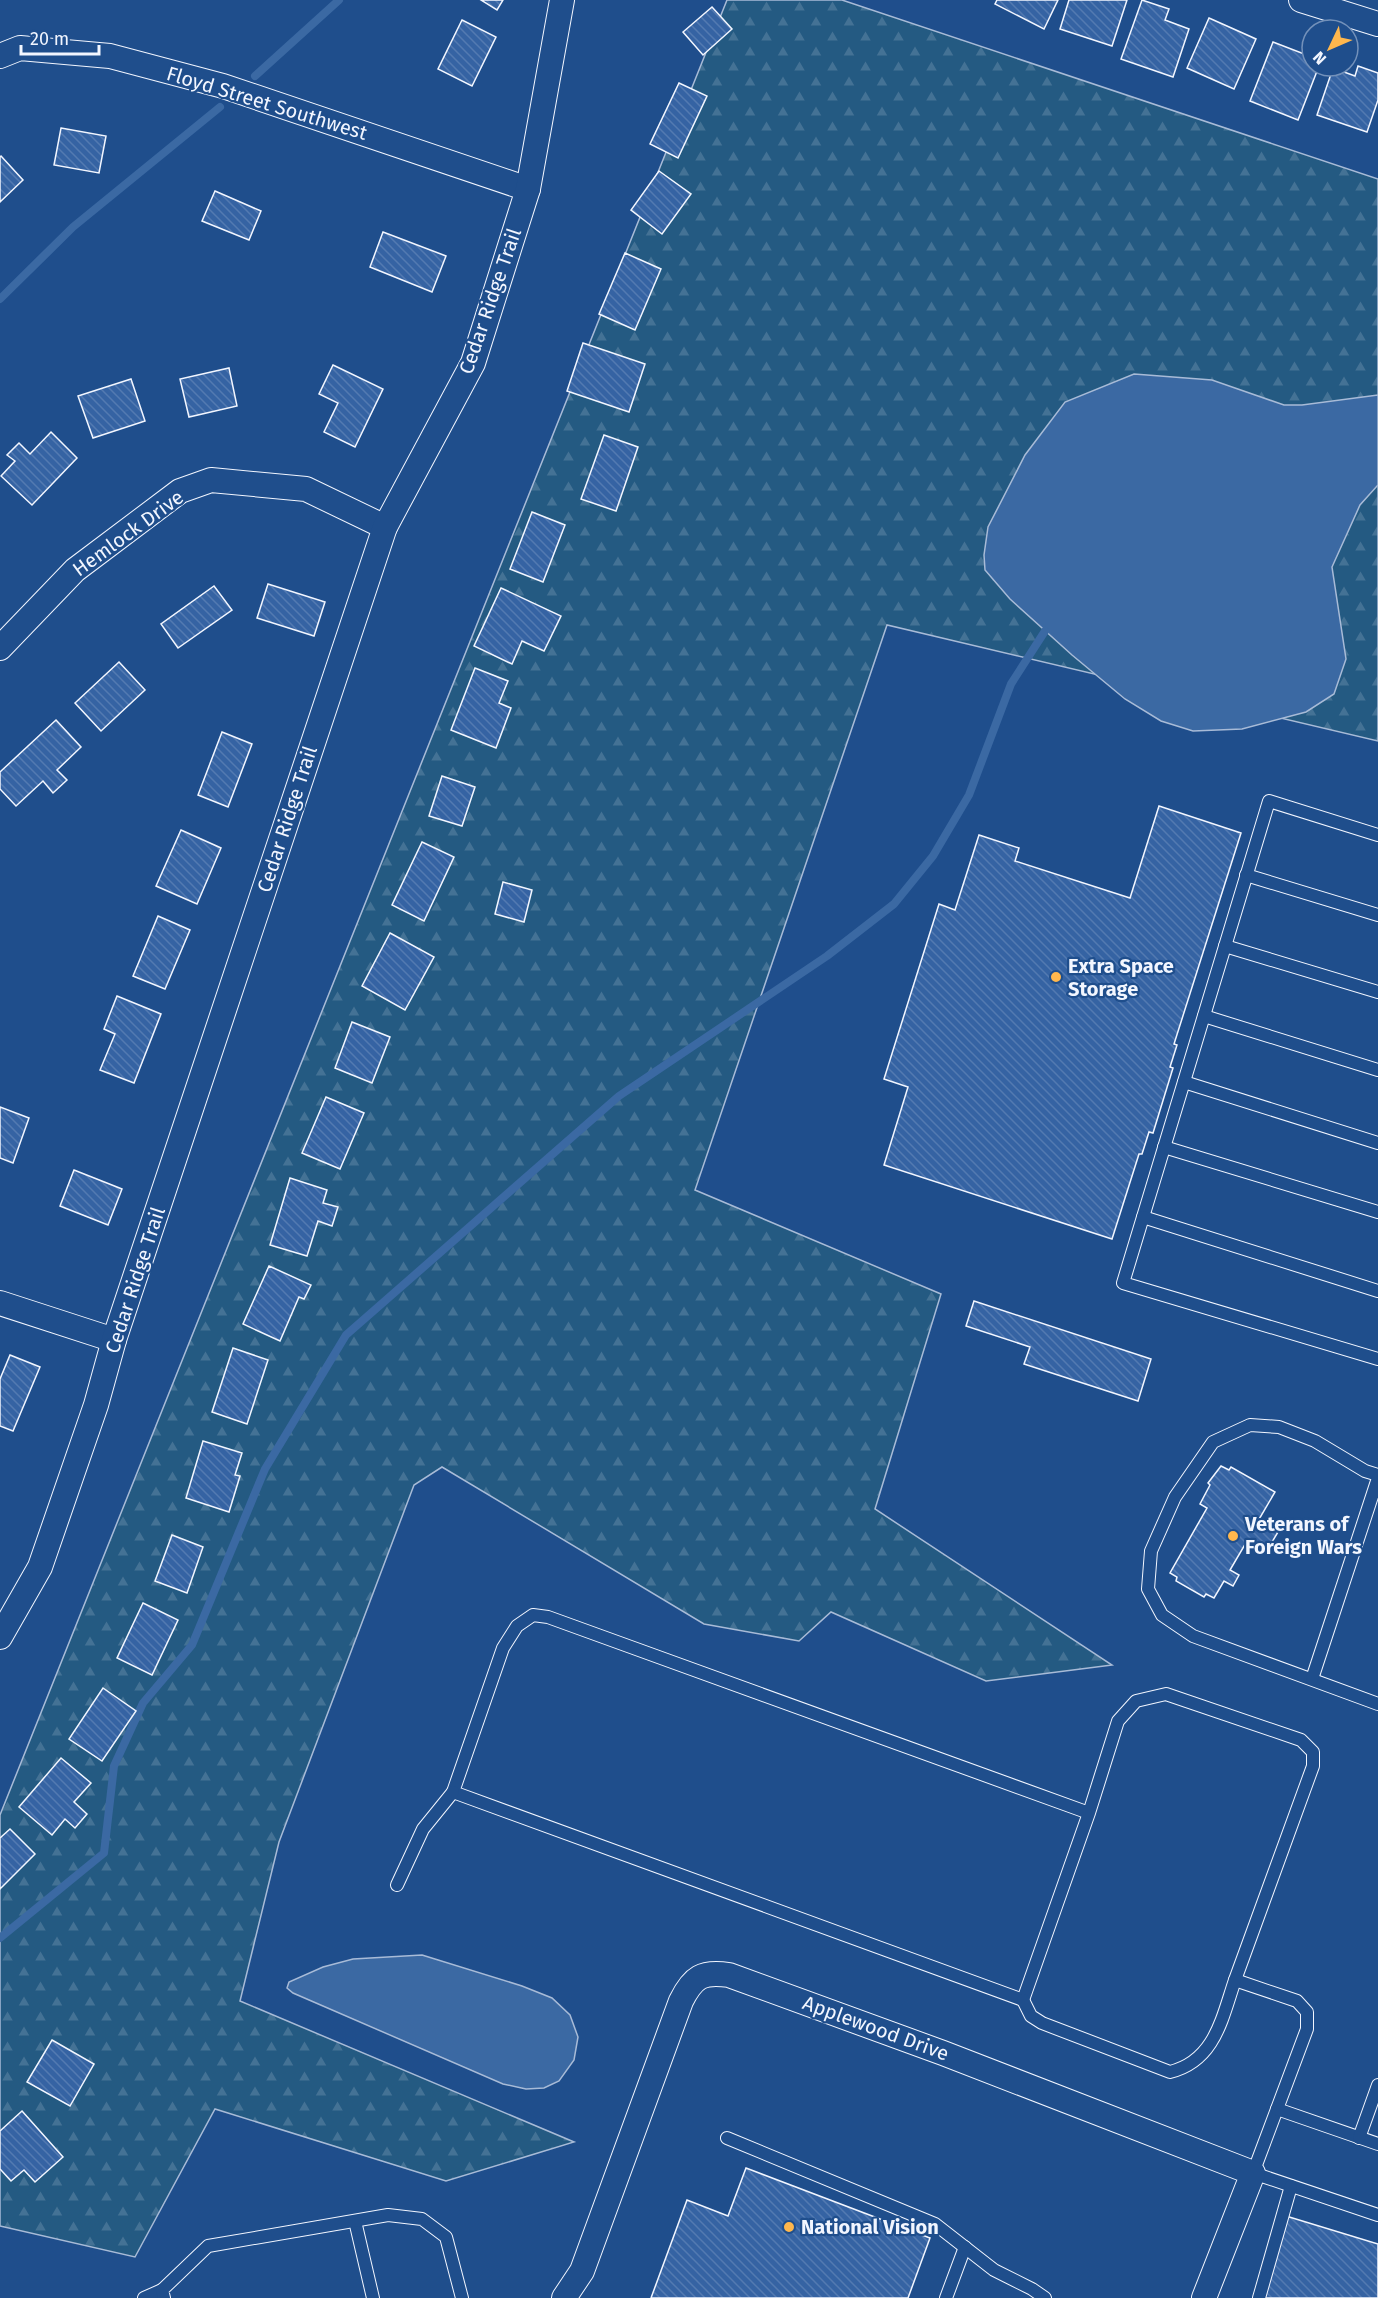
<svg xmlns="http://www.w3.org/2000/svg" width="1378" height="2298" font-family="'Fira Sans',sans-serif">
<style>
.forest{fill:url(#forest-firs);stroke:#a8bbd7;stroke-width:1.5}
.water{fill:#3b69a3;stroke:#a8bbd7;stroke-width:1.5}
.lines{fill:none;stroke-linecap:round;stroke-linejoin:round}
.stream{stroke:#3b69a3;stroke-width:8}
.building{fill:url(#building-back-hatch);stroke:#f2f6ff;stroke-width:1.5}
.lane-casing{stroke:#f2f6ff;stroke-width:14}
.street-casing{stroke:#f2f6ff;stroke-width:26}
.lane{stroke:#1f4e8c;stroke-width:12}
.street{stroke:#1f4e8c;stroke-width:24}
.poi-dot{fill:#ffb74d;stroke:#1f4e8c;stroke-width:2}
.labels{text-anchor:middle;stroke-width:4.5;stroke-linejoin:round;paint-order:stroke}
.street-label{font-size:20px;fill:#f2f6ff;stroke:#1f4e8c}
.poi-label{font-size:20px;font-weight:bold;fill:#f2f6ff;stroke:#1f4e8c;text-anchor:start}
</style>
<defs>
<pattern id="forest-firs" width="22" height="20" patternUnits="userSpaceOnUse" patternTransform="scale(1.5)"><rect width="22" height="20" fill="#245a82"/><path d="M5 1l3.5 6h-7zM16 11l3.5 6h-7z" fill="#447295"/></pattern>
<pattern id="building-back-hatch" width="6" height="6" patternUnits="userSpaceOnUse" patternTransform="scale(1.5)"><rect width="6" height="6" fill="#3563a3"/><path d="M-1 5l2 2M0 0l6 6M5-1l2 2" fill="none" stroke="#537ab1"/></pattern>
</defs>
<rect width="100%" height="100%" fill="#1f4e8c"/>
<path class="forest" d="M 727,0 L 842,0 L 1378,179 L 1378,741 L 887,625 L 695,1190 L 941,1294 L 875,1509 L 1112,1665 L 986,1681 L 831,1612 L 799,1641 L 704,1624 L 442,1467 L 414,1485 L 279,1842 L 240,2001 L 574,2142 L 446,2181 L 215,2109 L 135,2257 L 0,2226 L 0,1815 Z"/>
<g class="water">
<path d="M 1134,374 L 1212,380 L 1284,405 L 1302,405 L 1378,395 L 1378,485 L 1360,505 L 1332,567 L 1346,659 L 1334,694 L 1306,712 L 1242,729 L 1193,731 L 1161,721 L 1125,699 L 1072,655 L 1010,599 L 985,570 L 984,555 L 988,527 L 1025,455 L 1065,402 Z"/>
<path d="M 422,1955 L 522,1986 L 552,1998 L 570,2015 L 578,2037 L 574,2060 L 559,2081 L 544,2088 L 526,2089 L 503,2084 L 293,1993 L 287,1988 L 289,1982 L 323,1967 L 353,1959 Z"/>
</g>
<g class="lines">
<g class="stream">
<path d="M 255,76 L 339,0"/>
<path d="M 0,299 L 73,227 L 220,107"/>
<path d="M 0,1938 L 104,1853 L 114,1766 L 143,1703 L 192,1645 L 265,1469 L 346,1335 L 619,1096 L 827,956 L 894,904 L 933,856 L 969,795 L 1011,684 L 1045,631"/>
</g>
</g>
<g class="building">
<path d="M 481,0 L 503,0 L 497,10 Z"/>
<path d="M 997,0 L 1058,0 L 1044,29 L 995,4 Z"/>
<path d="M 1069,0 L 1127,0 L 1112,46 L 1060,29 Z"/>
<path d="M 1142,0 L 1169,9 L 1165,20 L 1189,29 L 1173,77 L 1121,59 Z"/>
<path d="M 712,7 L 732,29 L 703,55 L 683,32 Z"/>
<path d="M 1209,18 L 1256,39 L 1234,89 L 1187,68 Z"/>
<path d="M 462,20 L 496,37 L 472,86 L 438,69 Z"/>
<path d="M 1273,42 L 1312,57 L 1312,66 L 1319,66 L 1298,120 L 1250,101 Z"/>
<path d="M 1358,66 L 1378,73 L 1378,100 L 1367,132 L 1317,115 L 1333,68 L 1355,76 Z"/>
<path d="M 679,83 L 707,96 L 678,158 L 650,144 Z"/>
<path d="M 61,128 L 106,136 L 99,173 L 54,165 Z"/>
<path d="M 1,156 L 23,180 L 0,202 L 0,157 Z"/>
<path d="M 659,171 L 691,194 L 662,234 L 631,210 Z"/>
<path d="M 215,191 L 261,211 L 249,240 L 202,221 Z"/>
<path d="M 383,232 L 446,256 L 432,292 L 370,267 Z"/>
<path d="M 625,253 L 661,269 L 635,330 L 599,314 Z"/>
<path d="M 583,343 L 645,364 L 629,412 L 567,391 Z"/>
<path d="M 333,365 L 383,389 L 355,447 L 324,432 L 338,403 L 319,394 Z"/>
<path d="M 229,368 L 237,406 L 189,417 L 180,379 Z"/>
<path d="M 131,379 L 145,421 L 93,438 L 78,396 Z"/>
<path d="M 51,432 L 77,458 L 32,505 L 1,476 L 15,461 L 7,455 L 19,443 L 30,454 Z"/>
<path d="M 604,435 L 638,447 L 616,511 L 581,499 Z"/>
<path d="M 532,512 L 565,525 L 543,582 L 510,569 Z"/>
<path d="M 268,584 L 325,602 L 314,636 L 257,618 Z"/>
<path d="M 214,586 L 232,610 L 178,648 L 161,624 Z"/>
<path d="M 501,588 L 561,616 L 544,651 L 522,641 L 512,664 L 474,646 Z"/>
<path d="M 119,662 L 145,690 L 101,731 L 75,703 Z"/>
<path d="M 475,668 L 508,681 L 499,703 L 511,708 L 496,748 L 451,730 Z"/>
<path d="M 56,720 L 81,747 L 57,770 L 67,780 L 53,793 L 43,781 L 16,806 L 0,789 L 0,772 Z"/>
<path d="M 222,732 L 252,744 L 228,807 L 198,795 Z"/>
<path d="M 442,776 L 475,787 L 462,826 L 429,816 Z"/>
<path d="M 1159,806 L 1241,833 L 1174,1044 L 1177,1045 L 1170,1067 L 1173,1068 L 1153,1133 L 1149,1132 L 1142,1154 L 1139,1154 L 1112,1239 L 884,1165 L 908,1087 L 884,1079 L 939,904 L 955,910 L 979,835 L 1019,848 L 1015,861 L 1130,898 Z"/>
<path d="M 181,830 L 221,848 L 197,904 L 156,886 Z"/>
<path d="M 422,842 L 454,857 L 424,921 L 392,905 Z"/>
<path d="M 503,882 L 532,890 L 524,922 L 495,914 Z"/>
<path d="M 158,916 L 190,930 L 165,989 L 133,976 Z"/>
<path d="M 390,933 L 434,957 L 405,1010 L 362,986 Z"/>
<path d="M 117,996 L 161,1014 L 134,1083 L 100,1070 L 115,1034 L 104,1029 Z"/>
<path d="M 352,1022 L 390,1037 L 372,1083 L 335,1068 Z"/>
<path d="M 326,1097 L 364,1113 L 340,1169 L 302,1153 Z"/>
<path d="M 0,1107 L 29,1118 L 13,1163 L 0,1158 Z"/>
<path d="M 74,1170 L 122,1189 L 108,1225 L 60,1206 Z"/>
<path d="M 290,1178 L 327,1190 L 323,1203 L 338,1207 L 332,1226 L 318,1221 L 307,1256 L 270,1245 Z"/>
<path d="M 269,1266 L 311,1285 L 304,1299 L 299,1297 L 280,1341 L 243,1324 Z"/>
<path d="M 974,1301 L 1151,1359 L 1138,1401 L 1024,1364 L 1030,1347 L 966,1326 Z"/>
<path d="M 233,1348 L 268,1360 L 247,1424 L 212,1412 Z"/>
<path d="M 10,1355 L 40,1367 L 13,1431 L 0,1426 L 0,1379 Z"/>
<path d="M 203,1441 L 242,1453 L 235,1475 L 240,1476 L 229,1512 L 186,1498 Z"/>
<path d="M 1221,1466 L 1229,1470 L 1231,1467 L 1275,1492 L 1258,1521 L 1278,1532 L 1266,1552 L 1247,1541 L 1230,1570 L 1239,1575 L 1233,1586 L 1224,1581 L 1214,1598 L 1206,1594 L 1204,1597 L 1176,1581 L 1177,1577 L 1170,1573 L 1207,1508 L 1200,1504 L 1210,1485 L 1208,1483 Z"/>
<path d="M 172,1535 L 203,1547 L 187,1593 L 155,1581 Z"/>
<path d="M 143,1603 L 178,1620 L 152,1675 L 117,1658 Z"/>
<path d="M 103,1688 L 136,1711 L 102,1761 L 69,1739 Z"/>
<path d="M 61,1758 L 91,1783 L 74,1802 L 87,1814 L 75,1828 L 65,1819 L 52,1835 L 19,1807 Z"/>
<path d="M 10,1829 L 35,1854 L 0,1889 L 0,1838 Z"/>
<path d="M 52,2040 L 94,2064 L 70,2106 L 27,2082 Z"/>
<path d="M 22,2111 L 63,2157 L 35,2182 L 24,2170 L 11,2181 L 0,2169 L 0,2131 Z"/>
<path d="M 746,2168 L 930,2238 L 908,2298 L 651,2298 L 687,2200 L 728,2216 Z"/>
<path d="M 1286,2216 L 1378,2244 L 1378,2298 L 1262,2298 Z"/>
</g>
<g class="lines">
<g class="lane-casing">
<g id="lane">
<path d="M 1378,835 L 1269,801 L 1123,1283 L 1378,1359"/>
<path d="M 1246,875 L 1378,915"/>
<path d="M 1225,946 L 1378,992"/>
<path d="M 1204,1016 L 1378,1070"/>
<path d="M 1184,1082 L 1378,1143"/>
<path d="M 1164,1147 L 1378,1212"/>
<path d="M 1143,1217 L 1378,1291"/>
<path d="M 1378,1475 L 1365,1471 L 1315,1441 L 1279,1427 L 1250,1425 L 1213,1442 L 1175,1497 L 1151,1551 L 1148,1589 L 1162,1615 L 1193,1636 L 1378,1704"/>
<path d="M 1312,1679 L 1378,1478"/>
<path d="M 1089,1813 L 548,1617 L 533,1615 L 517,1626 L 503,1648 L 453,1792 L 1023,2000 L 1089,1813 L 1118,1721 L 1136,1701 L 1166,1694 L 1301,1740 L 1313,1752 L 1313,1766 L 1235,1980 L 1297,2001 L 1307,2012 L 1307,2029 L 1253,2173 L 1378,2215"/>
<path d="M 397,1885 L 423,1829 L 453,1792"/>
<path d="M 1023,2000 L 1031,2016 L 1042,2023 L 1170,2072 C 1215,2061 1222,2018 1235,1980"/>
<path d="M 1277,2109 L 1378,2144"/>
<path d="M 727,2138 L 935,2224 L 994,2270 L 1032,2289 L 1045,2298"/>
<path d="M 1359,2138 L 1378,2085"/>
<path d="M 355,2221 L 373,2298"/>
<path d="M 144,2298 L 162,2290"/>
<path d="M 164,2298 L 162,2290 L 208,2246 L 388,2215 L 422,2219 L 446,2237 L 462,2298"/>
<path d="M 946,2298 L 965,2247"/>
<path d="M 1259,2298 L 1291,2186"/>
</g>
</g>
<g class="street-casing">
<g id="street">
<path d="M 1301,0 L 1378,24"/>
<path d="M 0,56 L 20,48 L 110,56 L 223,86 L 528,189"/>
<path d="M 0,648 L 75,570 L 180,491 L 211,480 L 306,489 L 385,527"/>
<path d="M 0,1303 L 114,1340"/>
<path d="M 0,1637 L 40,1567 L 96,1405 L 114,1340 L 385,527 L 473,363 L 528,189 L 562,0"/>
<path d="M 564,2298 L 582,2271 L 681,2001 C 693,1977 702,1971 729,1975 L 943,2053 L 1253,2173 L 1204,2298"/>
</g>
</g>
<use href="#lane" class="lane"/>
<use href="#street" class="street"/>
</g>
<g class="poi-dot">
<circle cx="1056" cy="977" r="6"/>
<circle cx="1233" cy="1536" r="6"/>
<circle cx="789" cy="2227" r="6"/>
</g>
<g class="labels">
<g class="street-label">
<text transform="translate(267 103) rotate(17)" y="7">Floyd Street Southwest</text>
<text transform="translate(490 301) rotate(-71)" y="7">Cedar Ridge Trail</text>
<text transform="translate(128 533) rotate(-36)" y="7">Hemlock Drive</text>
<text transform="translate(287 819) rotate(-72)" y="7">Cedar Ridge Trail</text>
<text transform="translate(135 1280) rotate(-72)" y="7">Cedar Ridge Trail</text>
<text transform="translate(876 2028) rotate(20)" y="7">Applewood Drive</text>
</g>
<g class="poi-label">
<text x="1068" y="973">Extra Space<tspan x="1068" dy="23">Storage</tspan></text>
<text x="1245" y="1531">Veterans of<tspan x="1245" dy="23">Foreign Wars</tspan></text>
<text x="801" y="2234">National Vision</text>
</g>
</g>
<g transform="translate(1330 48) rotate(226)"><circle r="28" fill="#1f4e8c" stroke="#7391ba" stroke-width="1.5"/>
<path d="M0-4.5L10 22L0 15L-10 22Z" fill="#ffb74d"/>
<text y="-9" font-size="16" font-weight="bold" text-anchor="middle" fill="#f2f6ff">N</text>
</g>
<path d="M21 45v9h78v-9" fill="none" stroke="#f2f6ff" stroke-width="3"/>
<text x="30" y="45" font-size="18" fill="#f2f6ff" stroke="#1f4e8c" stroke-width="4.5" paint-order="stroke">20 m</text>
</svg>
